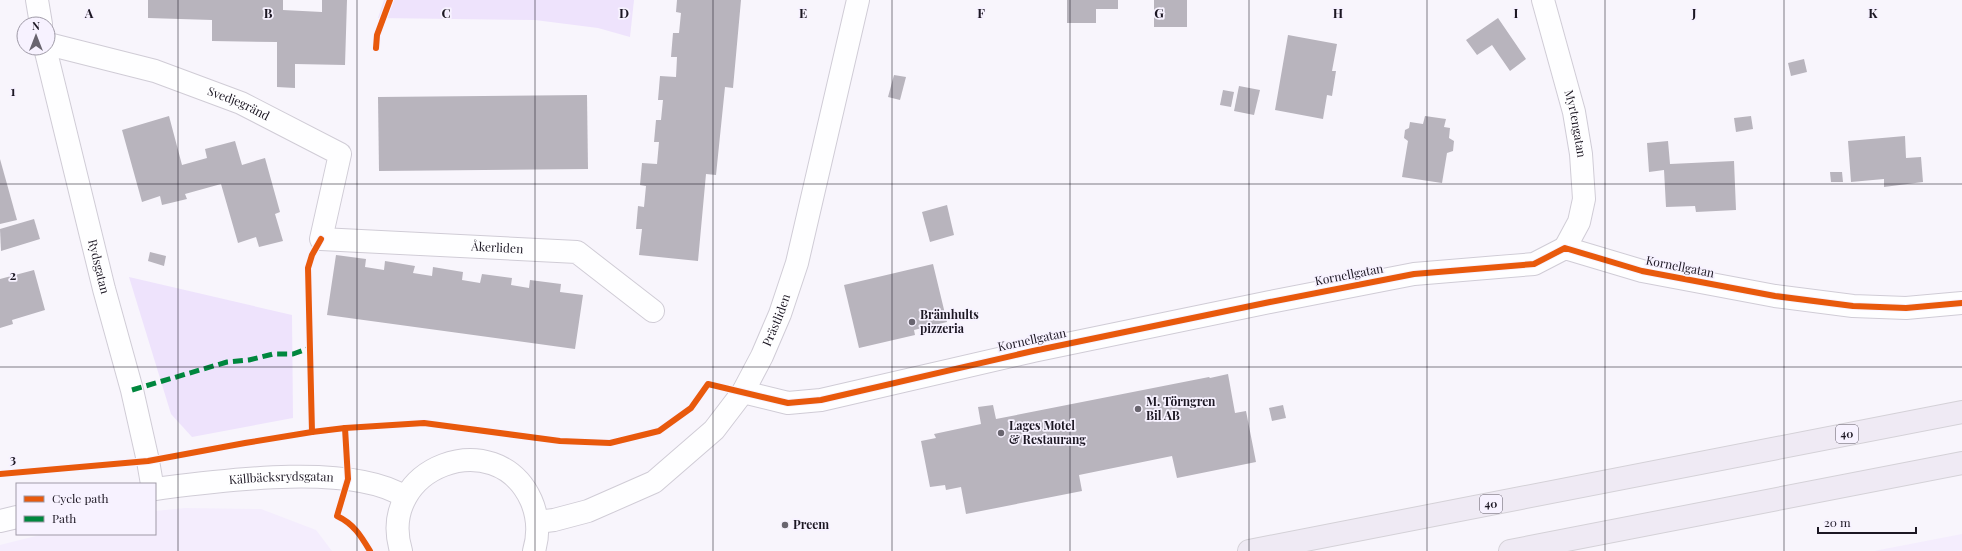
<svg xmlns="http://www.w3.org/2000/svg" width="1962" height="551" font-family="'Playfair Display',serif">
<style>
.built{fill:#f4edfd}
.green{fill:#eee3fc}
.building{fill:#b8b4bd}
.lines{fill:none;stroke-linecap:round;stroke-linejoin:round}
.minor-casing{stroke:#d0ccd6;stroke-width:24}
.highway-casing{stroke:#d4d1d7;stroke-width:24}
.minor{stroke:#fefeff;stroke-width:22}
.highway{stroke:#efeaf4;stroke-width:22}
.quiet{stroke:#00873e;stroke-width:5;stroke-dasharray:10 5;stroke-linecap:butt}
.cycleway-casing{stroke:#f7f2ff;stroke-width:8}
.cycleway{stroke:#e8590c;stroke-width:6}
.grid{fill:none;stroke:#1c1723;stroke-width:1;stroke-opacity:0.55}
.poi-dot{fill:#69656f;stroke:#f7f2ff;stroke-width:1.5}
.labels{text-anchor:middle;stroke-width:3.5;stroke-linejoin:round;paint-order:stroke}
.shield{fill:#f7f2ff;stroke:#5e5965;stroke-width:1}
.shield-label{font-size:11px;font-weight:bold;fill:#1c1723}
.street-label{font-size:12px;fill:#1c1723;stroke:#f7f2ff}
.poi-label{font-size:12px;font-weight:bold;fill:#1c1723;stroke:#f7f2ff;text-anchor:start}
.grid-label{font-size:13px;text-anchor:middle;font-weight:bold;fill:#1c1723;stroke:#f7f2ff;stroke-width:3.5;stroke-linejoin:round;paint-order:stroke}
</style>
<rect width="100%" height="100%" fill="#f8f5fc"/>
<g class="built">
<path d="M 185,508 L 261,509 L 316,530 L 332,551 L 0,551 L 0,545 L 44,534 L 155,534 L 155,511 Z"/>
<path d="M 1962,534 L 1962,551 L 1874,551 Z"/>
</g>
<g class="green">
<path d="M 384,0 L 634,0 L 630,37 L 598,28 L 535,20 L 378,18 Z"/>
<path d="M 129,277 L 292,315 L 293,418 L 192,437 L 171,414 Z"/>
</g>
<g class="building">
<path d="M 148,0 L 283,0 L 283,10 L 322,12 L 322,0 L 347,0 L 345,65 L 295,64 L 295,88 L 277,87 L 277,42 L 212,41 L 212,20 L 148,18 Z"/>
<path d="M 677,0 L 741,0 L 733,88 L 725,87 L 716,175 L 706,174 L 698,261 L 639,255 L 642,229 L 636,229 L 638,206 L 644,207 L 646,186 L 640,185 L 642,163 L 657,164 L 659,142 L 654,142 L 656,120 L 661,120 L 663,100 L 658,100 L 660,76 L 676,77 L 677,57 L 671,57 L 673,33 L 679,33 L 681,13 L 676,12 Z"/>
<path d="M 1067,0 L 1118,0 L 1118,9 L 1096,9 L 1096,23 L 1067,23 Z"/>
<rect x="1154" y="0" width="33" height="27"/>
<path d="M 1498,18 L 1526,59 L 1510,71 L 1492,45 L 1477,55 L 1466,40 Z"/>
<path d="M 1288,35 L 1337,44 L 1332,71 L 1336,71 L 1332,96 L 1327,95 L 1323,119 L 1275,110 Z"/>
<path d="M 1804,59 L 1807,72 L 1791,76 L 1788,63 Z"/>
<path d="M 894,75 L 906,77 L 900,100 L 888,97 Z"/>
<path d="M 1239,86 L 1260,90 L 1254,115 L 1234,111 Z"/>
<path d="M 1223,90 L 1234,92 L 1231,107 L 1220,105 Z"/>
<path d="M 587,95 L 588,169 L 379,171 L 378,97 Z"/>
<path d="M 169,116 L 182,165 L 207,158 L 205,149 L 235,141 L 242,165 L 265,158 L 280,212 L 275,214 L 283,241 L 259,247 L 256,237 L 238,243 L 221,184 L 185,194 L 187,199 L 162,205 L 160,196 L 142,202 L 122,130 Z"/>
<path d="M 1425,116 L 1446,119 L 1444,127 L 1450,128 L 1449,138 L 1454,141 L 1453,151 L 1447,153 L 1442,183 L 1402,177 L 1408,141 L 1404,138 L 1405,130 L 1409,128 L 1410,122 L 1423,124 Z"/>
<path d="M 1751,116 L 1753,129 L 1736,132 L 1734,118 Z"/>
<path d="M 1905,136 L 1906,158 L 1921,157 L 1923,182 L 1884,187 L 1884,179 L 1851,182 L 1848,141 Z"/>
<path d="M 1668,141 L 1670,164 L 1734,161 L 1736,210 L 1696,212 L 1695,206 L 1666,207 L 1664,170 L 1649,172 L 1647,143 Z"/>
<path d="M 0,159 L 17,220 L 0,224 Z"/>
<path d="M 1830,172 L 1842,172 L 1843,182 L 1831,182 Z"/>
<path d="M 947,205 L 954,235 L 930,242 L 922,212 Z"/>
<path d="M 34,219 L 40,239 L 1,251 L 0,229 Z"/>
<path d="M 150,252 L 166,256 L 164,266 L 148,261 Z"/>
<path d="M 336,255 L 366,259 L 365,267 L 384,270 L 385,261 L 415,266 L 413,273 L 432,276 L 433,267 L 463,272 L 462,280 L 480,283 L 482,274 L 512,278 L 511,285 L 529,288 L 530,280 L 561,284 L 560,292 L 583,295 L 575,349 L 327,315 Z"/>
<path d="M 933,264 L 947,322 L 914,330 L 915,335 L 859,348 L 844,285 Z"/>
<path d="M 34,270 L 45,310 L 12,320 L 13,324 L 0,328 L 0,279 Z"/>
<path d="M 1228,374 L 1235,413 L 1246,411 L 1256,462 L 1177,478 L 1172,456 L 1079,475 L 1082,491 L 966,514 L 961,487 L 946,490 L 945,485 L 930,487 L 921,441 L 936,438 L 934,434 L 981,424 L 978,407 L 993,405 L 996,419 L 1209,377 L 1210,378 Z"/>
<path d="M 1283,405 L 1286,418 L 1272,421 L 1269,408 Z"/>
</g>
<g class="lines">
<g class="minor-casing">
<g id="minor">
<path d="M 37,0 L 41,24"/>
<path id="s1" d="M 1543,0 L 1574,112 L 1581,154 L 1584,199 L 1579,222 L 1565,248"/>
<path id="s2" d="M 48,44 L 155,71 L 241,103 L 340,154 L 321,239 L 577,252 L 653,311"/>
<path id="s3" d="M 45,48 L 104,289 L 132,390 L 148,461 L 152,484"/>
<path d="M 743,392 L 788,403 L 821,400 L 1033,351 L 1270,302 L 1414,274 L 1534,264 L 1565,248 L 1642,271 L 1775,296 L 1853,306 L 1906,308 L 1962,303"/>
<path id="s4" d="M 155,489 C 218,481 352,462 405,497"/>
<path d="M 0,521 L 17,517"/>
<path id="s5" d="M 537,522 L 554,520 L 588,511 L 654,482 L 714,430 L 743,392 L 762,356 L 780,314 L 797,263 L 858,0"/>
<path d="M 401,551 C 376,467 496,423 531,500 C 538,516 539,534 534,551"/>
</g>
</g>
<g class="highway-casing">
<g id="highway">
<path d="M 1249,551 L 1962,412"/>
<path d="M 1510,551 L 1962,463"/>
</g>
</g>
<use href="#minor" class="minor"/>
<use href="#highway" class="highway"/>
<path class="quiet" d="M 132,390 L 227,362 L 249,360 L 273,354 L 293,354 L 310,348"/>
<g class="cycleway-casing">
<g id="cycleway">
<path d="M 376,48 L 377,35 L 390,0"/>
<path d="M 345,428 L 348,479 L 337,516 C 354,524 361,536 370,551"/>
<path d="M 312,432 L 308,268 L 312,255 L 321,239"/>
<path d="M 0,474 L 148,461 L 245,443 L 312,432 L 345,428 L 424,423 L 560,441 L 610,443 L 659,431 L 691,408 L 708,384 L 788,403 L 821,400 L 1033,351 L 1270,302 L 1414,274 L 1534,264 L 1565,248 L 1642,271 L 1775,296 L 1853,306 L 1906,308 L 1962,303"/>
</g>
</g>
<use href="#cycleway" class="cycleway"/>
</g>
<path class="grid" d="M 178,0 L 178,551M 357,0 L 357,551M 535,0 L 535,551M 713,0 L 713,551M 892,0 L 892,551M 1070,0 L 1070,551M 1249,0 L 1249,551M 1427,0 L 1427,551M 1605,0 L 1605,551M 1784,0 L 1784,551M 0,184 L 1962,184M 0,367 L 1962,367"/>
<g class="poi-dot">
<circle cx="912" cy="322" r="4"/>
<circle cx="1138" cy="409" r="4"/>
<circle cx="1001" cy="433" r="4"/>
<circle cx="785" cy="525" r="4"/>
</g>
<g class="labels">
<g class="shield">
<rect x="1836" y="425" width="22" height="18" rx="3"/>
<rect x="1480" y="495" width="22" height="18" rx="3"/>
</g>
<g class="shield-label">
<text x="1847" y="438">40</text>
<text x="1491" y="508">40</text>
</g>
<g class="street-label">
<text dy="4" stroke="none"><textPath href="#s2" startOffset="200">Svedjegränd</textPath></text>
<text dy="4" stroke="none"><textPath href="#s1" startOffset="128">Myrtengatan</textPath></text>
<text dy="4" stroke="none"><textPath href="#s2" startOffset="577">Åkerliden</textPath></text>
<text dy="4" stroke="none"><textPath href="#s3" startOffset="225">Rydsgatan</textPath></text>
<text transform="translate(1680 267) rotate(11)" y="4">Kornellgatan</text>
<text transform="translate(1349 275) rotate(-11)" y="4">Kornellgatan</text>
<text dy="4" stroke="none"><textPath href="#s5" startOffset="331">Prästliden</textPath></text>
<text transform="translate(1032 340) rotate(-12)" y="4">Kornellgatan</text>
<text dy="4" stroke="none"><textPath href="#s4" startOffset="127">Källbäcksrydsgatan</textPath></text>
</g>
<g class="poi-label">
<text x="920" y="319">Brämhults<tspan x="920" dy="14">pizzeria</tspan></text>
<text x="1146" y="406">M. Törngren<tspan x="1146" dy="14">Bil AB</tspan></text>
<text x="1009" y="430">Lages Motel<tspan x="1009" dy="14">&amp; Restaurang</tspan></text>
<text x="793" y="529">Preem</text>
</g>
</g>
<g class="grid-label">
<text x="89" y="18">A</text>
<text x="268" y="18">B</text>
<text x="446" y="18">C</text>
<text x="624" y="18">D</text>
<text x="803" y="18">E</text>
<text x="981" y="18">F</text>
<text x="1159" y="18">G</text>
<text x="1338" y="18">H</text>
<text x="1516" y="18">I</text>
<text x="1694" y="18">J</text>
<text x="1873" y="18">K</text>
<text x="13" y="96">1</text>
<text x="13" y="280">2</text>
<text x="13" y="464">3</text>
</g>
<rect x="16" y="483" width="140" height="52" fill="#f7f2ff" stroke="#9f9aa7"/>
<rect x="24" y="496" width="20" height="6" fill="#e8590c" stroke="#9f9aa7"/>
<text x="52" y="503" font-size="12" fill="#1c1723">Cycle path</text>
<rect x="24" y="516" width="20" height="6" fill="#00873e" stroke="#9f9aa7"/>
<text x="52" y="523" font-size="12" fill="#1c1723">Path</text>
<g transform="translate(36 36)"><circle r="19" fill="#f7f2ff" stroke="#9f9aa7"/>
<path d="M0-3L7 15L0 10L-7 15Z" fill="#69656f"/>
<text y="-6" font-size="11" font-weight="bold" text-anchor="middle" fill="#1c1723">N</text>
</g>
<path d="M1818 527v6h98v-6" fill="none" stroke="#1c1723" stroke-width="2"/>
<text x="1824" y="527" font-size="12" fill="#1c1723" stroke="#f7f2ff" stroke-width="3" paint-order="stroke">20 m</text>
</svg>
